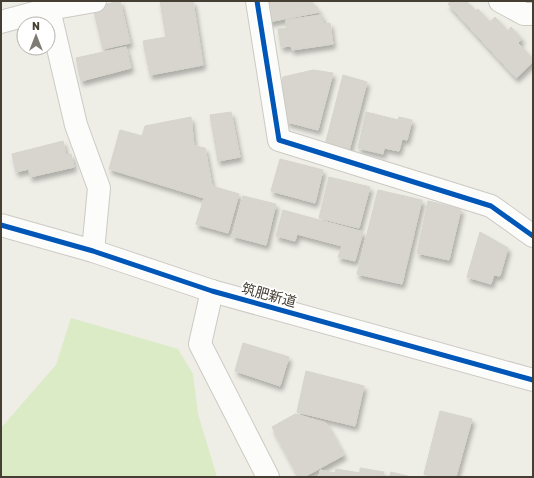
<svg xmlns="http://www.w3.org/2000/svg" width="534" height="478" font-family="Rubik,'Noto Sans JP',sans-serif">
<style>
.green{fill:#dbebc5}
.building{fill:#d8d5cf;stroke:#d6d4cc;filter:url(#shadow)}
.lines{fill:none;stroke-linecap:round;stroke-linejoin:round}
.minor-casing{stroke:#cccac4;stroke-width:24}
.tertiary-casing{stroke:#cccac4;stroke-width:24}
.minor{stroke:#fcfcfb;stroke-width:22}
.tertiary{stroke:#fcfcfb;stroke-width:22}
.cycleway-casing{stroke:#fff;stroke-width:8}
.cycleway{stroke:#0057b8;stroke-width:5}
.labels{text-anchor:middle;stroke-width:3.5;stroke-linejoin:round;paint-order:stroke}
.street-label{font-size:14px;fill:#453e33;stroke:#fff}
</style>
<defs>
<filter id="shadow"><feDropShadow dx="2.5" dy="4.5" stdDeviation="2" flood-color="#0004"/></filter>
</defs>
<rect width="100%" height="100%" fill="#eeede6"/>
<path class="green" d="M 71,318 L 178,349 L 193,374 L 198,414 L 217,477 L 1,477 L 1,428 L 56,365 Z"/>
<g class="building">
<path d="M 120,1 L 130,43 L 103,49 L 94,11 L 99,6 Z"/>
<path d="M 160,1 L 193,1 L 203,65 L 150,75 L 143,41 L 166,37 Z"/>
<path d="M 269,1 L 311,1 L 320,12 L 268,22 L 265,9 L 270,8 Z"/>
<path d="M 451,1 L 466,1 L 476,11 L 478,9 L 490,22 L 495,17 L 508,31 L 511,27 L 522,39 L 518,43 L 533,59 L 533,62 L 516,78 L 448,4 Z"/>
<path d="M 322,15 L 323,24 L 330,23 L 333,44 L 292,50 L 291,46 L 281,47 L 278,29 L 287,28 L 286,20 Z"/>
<path d="M 126,47 L 131,68 L 81,81 L 76,58 Z"/>
<path d="M 313,70 L 333,73 L 318,130 L 287,122 L 280,88 L 283,77 Z"/>
<path d="M 343,75 L 367,82 L 349,151 L 325,145 Z"/>
<path d="M 231,112 L 240,157 L 218,161 L 210,115 Z"/>
<path d="M 366,112 L 398,120 L 399,117 L 412,120 L 407,140 L 402,139 L 399,151 L 384,148 L 383,154 L 358,148 Z"/>
<path d="M 191,117 L 194,146 L 205,148 L 212,186 L 239,194 L 228,233 L 196,224 L 204,198 L 109,169 L 120,130 L 142,136 L 145,126 Z"/>
<path d="M 63,141 L 66,155 L 71,154 L 74,167 L 30,177 L 29,169 L 16,172 L 12,154 Z"/>
<path d="M 280,159 L 323,170 L 315,203 L 271,191 Z"/>
<path d="M 329,177 L 370,187 L 359,228 L 319,218 Z"/>
<path d="M 378,190 L 422,200 L 402,284 L 357,274 Z"/>
<path d="M 243,196 L 276,204 L 266,245 L 232,236 Z"/>
<path d="M 428,201 L 461,209 L 449,260 L 417,253 Z"/>
<path d="M 283,210 L 363,232 L 355,261 L 338,257 L 342,246 L 297,234 L 295,241 L 276,236 Z"/>
<path d="M 480,232 L 508,248 L 500,276 L 494,275 L 491,284 L 467,277 Z"/>
<path d="M 243,343 L 289,357 L 280,386 L 235,371 Z"/>
<path d="M 306,371 L 364,386 L 355,426 L 297,412 Z"/>
<path d="M 440,411 L 472,419 L 456,477 L 434,477 L 424,474 Z"/>
<path d="M 295,414 L 326,423 L 344,455 L 304,477 L 299,477 L 272,427 Z"/>
<path d="M 360,468 L 384,472 L 383,477 L 319,477 L 320,470 L 335,473 L 336,469 L 360,473 Z"/>
<path d="M 391,472 L 411,477 L 389,477 Z"/>
</g>
<g class="lines">
<g class="minor-casing">
<g id="minor">
<path d="M 47,1 L 76,125 L 99,188 L 93,251"/>
<path d="M 257,1 L 279,140 L 491,206 L 533,236"/>
<path d="M 500,1 L 524,14 L 533,14"/>
<path d="M 1,22 L 49,9 L 95,1"/>
<path d="M 212,291 L 200,344 L 268,477"/>
</g>
</g>
<g class="tertiary-casing">
<path id="tertiary" d="M 1,225 L 93,251 L 212,291 L 533,380"/>
</g>
<use href="#minor" class="minor"/>
<use href="#tertiary" class="tertiary"/>
<g class="cycleway-casing">
<g id="cycleway">
<path d="M 257,1 L 279,140 L 491,206 L 533,236"/>
<path d="M 1,225 L 93,251 L 212,291 L 533,380"/>
</g>
</g>
<use href="#cycleway" class="cycleway"/>
</g>
<g class="labels">
<g class="street-label">
<text transform="translate(269 295) rotate(15)" y="5">筑肥新道</text>
</g>
</g>
<rect width="534" height="478" fill="none" stroke="#453e33" stroke-width="4"/>
<g transform="translate(36 36)"><circle r="19" fill="#ffffff" stroke="#b5b2ad"/>
<path d="M0-3L7 15L0 10L-7 15Z" fill="#807b72"/>
<text y="-6" font-size="11" font-weight="bold" text-anchor="middle" fill="#453e33">N</text>
</g>
</svg>
